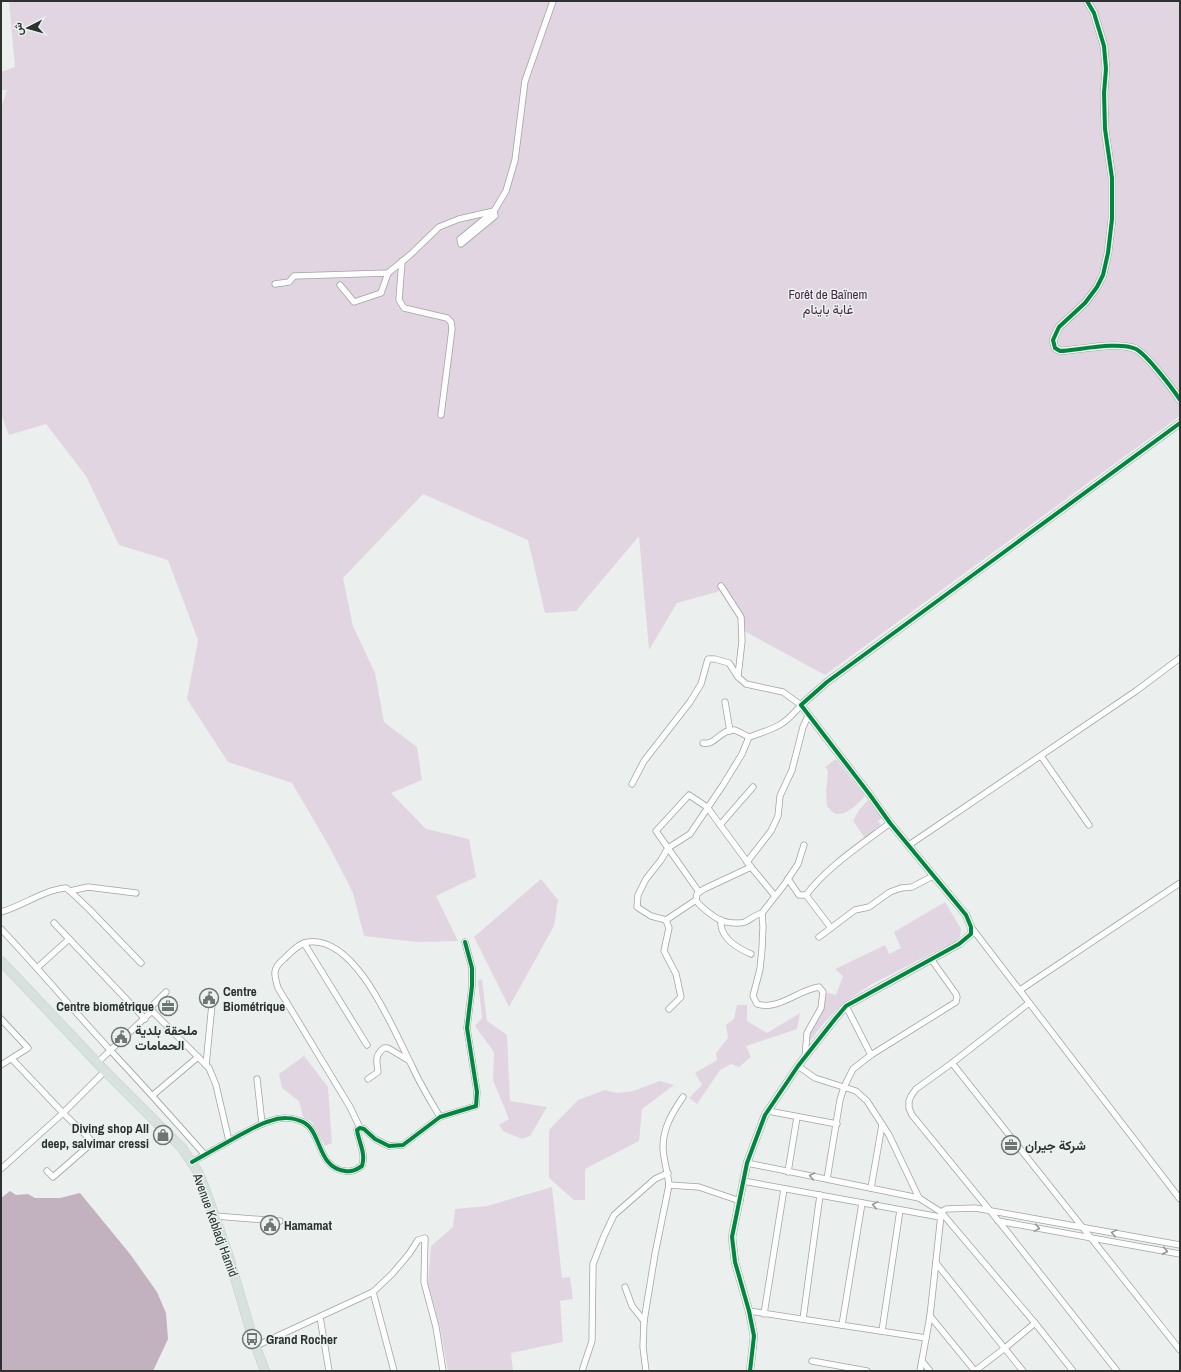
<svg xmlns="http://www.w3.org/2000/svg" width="1181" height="1372" font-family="'Archivo Narrow',Vazirmatn,sans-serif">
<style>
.green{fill:#e1d5e1}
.water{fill:#c2b2c0}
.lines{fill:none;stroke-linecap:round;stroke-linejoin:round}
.minor-casing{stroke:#a0a4a3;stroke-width:7}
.tertiary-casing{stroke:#a0a4a3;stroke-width:8}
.primary-casing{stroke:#cacccb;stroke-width:10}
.minor{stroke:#fcfdfc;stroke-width:5.5}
.tertiary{stroke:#fcfdfc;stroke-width:7}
.primary{stroke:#d7e1de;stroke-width:9}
.cycleway-casing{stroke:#e9f2ef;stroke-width:6}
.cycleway{stroke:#00873e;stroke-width:4}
.oneway{stroke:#949796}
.labels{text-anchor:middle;stroke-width:3;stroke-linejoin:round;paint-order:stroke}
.park-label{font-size:13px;fill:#492547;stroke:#e9f2ef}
.poi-label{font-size:13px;font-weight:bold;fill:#2d312f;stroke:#e9f2ef;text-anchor:start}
.street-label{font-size:13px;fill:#2d312f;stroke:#e9f2ef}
</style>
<rect width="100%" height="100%" fill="#ebf0ee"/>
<g class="green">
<path d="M 9,1 L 1180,1 L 1180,416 L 825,675 L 746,632 L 720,591 L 677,603 L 649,650 L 639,536 L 576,611 L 545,613 L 528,540 L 423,494 L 343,578 L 353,626 L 375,673 L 384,722 L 417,747 L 422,780 L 391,793 L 426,829 L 469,839 L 476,877 L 436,896 L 458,941 L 417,942 L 364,936 L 353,893 L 329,846 L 292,783 L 228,762 L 187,699 L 198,640 L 168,560 L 119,545 L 86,476 L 46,424 L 9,435 L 1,414 L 1,108 L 7,90 L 1,90 L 1,72 L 15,67 Z"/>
<path d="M 836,759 L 865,796 C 858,803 848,815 837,814 C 833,814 830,809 827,806 L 826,791 L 828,771 L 825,767 Z"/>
<path d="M 868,800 L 882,818 L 878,821 L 881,825 L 865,838 L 853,821 L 859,810 Z"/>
<path d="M 541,879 L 558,900 L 554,926 L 509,1007 L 474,937 Z"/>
<path d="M 945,902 L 961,929 L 960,937 L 954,942 L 872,984 L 843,1003 L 824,1023 L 809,1042 C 809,1039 809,1036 810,1033 C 814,1020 828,1008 825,994 L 829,993 L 836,995 L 843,976 L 835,969 L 885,945 L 889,954 L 901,948 L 894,932 Z"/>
<path d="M 482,979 L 487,1021 L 507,1035 L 510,1101 L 547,1107 L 530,1136 L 522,1139 L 503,1131 L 499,1125 L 509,1119 L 493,1080 L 494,1052 L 475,1026 L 482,1018 L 478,981 Z"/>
<path d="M 737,1005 L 747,1005 L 747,1021 L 767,1033 L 800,1013 L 797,1029 L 746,1046 L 751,1057 L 739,1067 L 731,1064 L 720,1070 L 697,1104 L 689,1098 L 702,1085 L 695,1073 L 717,1060 L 716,1053 L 728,1038 L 726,1025 L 734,1019 Z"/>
<path d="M 304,1056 L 328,1087 L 332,1143 L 325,1146 L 312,1122 L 303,1117 L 299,1101 L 282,1088 L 279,1074 Z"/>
<path d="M 660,1081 L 674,1085 L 642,1109 L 639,1141 L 585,1169 L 585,1200 L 574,1200 L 549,1178 L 549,1130 L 578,1100 L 605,1090 L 617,1093 L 633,1091 Z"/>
<path d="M 552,1187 L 562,1278 L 570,1277 L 573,1299 L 560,1301 L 563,1342 L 511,1353 L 513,1371 L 448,1371 L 440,1327 L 428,1283 L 431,1246 L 453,1227 L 455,1209 L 487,1206 Z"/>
</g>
<path class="water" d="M 10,1191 L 16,1195 L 28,1194 L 35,1198 L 60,1198 L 80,1193 L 130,1254 L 157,1292 L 166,1313 L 168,1339 L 153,1371 L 1,1371 L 1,1198 Z"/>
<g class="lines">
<g class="minor-casing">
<g id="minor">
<path d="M 494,211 L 495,216 L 461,244 L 460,239 Z"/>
<path d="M 402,261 L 399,300 L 404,308 L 447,318 L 451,322 L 452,329 L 441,415"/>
<path d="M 275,284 L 289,282 L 294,276 L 388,273 L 410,255 L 439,227 L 459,219 L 494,211 L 506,191 L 515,160 L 525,81 L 553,1"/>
<path d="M 340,285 L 354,302 L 381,293 L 388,273"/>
<path d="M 721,586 L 741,617 L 742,641 L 738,676"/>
<path d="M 725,702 L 730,731"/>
<path d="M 703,743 C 715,746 721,729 734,730 C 739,731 744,735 749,737"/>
<path d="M 1041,756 L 1089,825"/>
<path d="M 632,784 L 644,761 L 690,702 L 701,684 L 708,659 L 715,659 L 729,663 L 738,677 L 746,684 L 783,692 L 801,705 C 783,727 775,728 749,737 L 742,754 L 723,785 L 690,834 L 668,848 L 661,860 L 646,879 L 638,895 L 637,907 L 651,916 L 666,920"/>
<path d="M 720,825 L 753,787"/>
<path d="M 909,845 L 1136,691 L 1180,658"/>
<path d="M 747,862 L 771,831 L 778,816 L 780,796 L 792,770 L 803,727 L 808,716"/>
<path d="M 751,867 L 704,889 L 697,894 L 696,900 C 699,906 714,917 720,920 C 726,923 739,924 745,922 C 751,919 755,915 762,913 L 784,885 L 798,864 L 804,845"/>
<path d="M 788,879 L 799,895 L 806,895 L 831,928"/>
<path d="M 70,891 L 88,887 L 136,893"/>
<path d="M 699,892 L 656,831 L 689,795 L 707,807 L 751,867 L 775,896"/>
<path d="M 806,895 C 828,866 861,845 890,823"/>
<path d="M 1,912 C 23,906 43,890 66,888 L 70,891 L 89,909 L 141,963"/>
<path d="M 762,913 L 763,927 L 762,949 L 760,969 L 753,996 L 757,1004 C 778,1011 798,990 819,987 L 823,992 L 821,1008 L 807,1033 L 805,1057"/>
<path d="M 721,920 C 719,938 737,948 751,954"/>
<path d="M 54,923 L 145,1019"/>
<path d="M 971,927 L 1180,1199"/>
<path d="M 1,929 C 39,969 74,1011 111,1051 C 143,1085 174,1120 205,1155"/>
<path d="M 819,937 L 855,910 L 869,907 L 890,892 L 901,888 L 912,887 L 933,876"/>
<path d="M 304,943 L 367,1045"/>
<path d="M 37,968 L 69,939"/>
<path d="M 1020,990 L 1180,883"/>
<path d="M 1029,1003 L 952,1063 L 916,1089 L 911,1096 L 909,1101 L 909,1108 L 912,1115 L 1009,1234 L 1117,1371"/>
<path d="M 846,1006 L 871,1055"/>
<path d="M 669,1009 L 681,997 L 676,974 L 664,951 L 669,928 L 666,920 L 696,900"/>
<path d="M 152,1011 L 152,1006 L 166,992"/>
<path d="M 1,1019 L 28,1048 L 1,1065"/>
<path d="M 12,1059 L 63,1113 L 93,1142 L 53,1177 L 47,1171"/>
<path d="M 97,1063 L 152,1011 L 209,1068 L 216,1085 L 229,1141"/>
<path d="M 952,1063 L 1180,1350"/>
<path d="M 206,1065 L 213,994"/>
<path d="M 798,1066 L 815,1078 L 856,1091 L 867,1101 L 889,1135 L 919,1198"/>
<path d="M 257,1079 L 262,1124"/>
<path d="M 368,1079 L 378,1072 C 377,1061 374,1056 384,1048 L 388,1048 L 408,1060"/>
<path d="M 153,1095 L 198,1057"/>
<path d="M 768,1111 L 837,1124"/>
<path d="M 360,1128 L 350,1107 L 278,988 C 274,975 272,968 284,959 C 290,953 299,943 308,942 C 357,935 394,1032 412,1066 C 420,1084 430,1100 440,1117"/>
<path d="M 192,1162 C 208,1153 224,1144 240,1135 C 250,1130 259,1124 270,1121 C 280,1117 293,1117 303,1122 C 322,1131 317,1168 345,1171 C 352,1172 356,1170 362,1166 C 366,1153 359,1143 357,1130 L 360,1128 L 364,1129 L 375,1139 L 389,1146 L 403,1145 L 440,1117 L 476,1106 L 477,1092 L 467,1028 L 472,986 L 472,968 L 465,942"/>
<path d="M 747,1163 L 919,1198 L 941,1212 L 1035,1323 L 1073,1371"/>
<path d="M 1,1169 L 63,1113 L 105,1071"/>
<path d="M 788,1172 L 797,1117"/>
<path d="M 827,1179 L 840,1100 L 844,1087 L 853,1069 L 871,1055 L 956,1002 L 957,997 L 956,994 L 931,959"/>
<path d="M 743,1181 L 940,1217"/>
<path d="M 669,1185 C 668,1173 663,1158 663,1147 C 663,1128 672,1113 683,1097"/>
<path d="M 871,1188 L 882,1125"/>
<path d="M 941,1212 L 946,1209 L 975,1208 L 1180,1245"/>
<path d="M 215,1216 L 280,1221"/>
<path d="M 998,1221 L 1180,1254"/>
<path d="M 936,1263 L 1023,1371"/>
<path d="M 625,1287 L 632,1306 L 644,1321"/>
<path d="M 373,1292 L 394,1371"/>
<path d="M 749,1311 L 926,1338"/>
<path d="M 764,1314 L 784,1189"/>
<path d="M 930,1316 L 975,1371"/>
<path d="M 320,1317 L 329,1371"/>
<path d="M 803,1319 L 820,1195"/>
<path d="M 842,1325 L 862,1203"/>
<path d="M 882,1331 L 900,1210"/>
<path d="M 256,1346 L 373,1292 L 392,1274 L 409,1254 L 418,1240 L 425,1238 L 424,1282 L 436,1327 L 443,1371"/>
<path d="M 812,1361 L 867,1371"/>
<path d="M 922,1361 L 930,1371"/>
<path d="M 582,1371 L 592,1341 L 593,1264 L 604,1236 L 614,1215 L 655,1179 L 668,1173"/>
<path d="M 646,1371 L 643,1347 L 644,1321 L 655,1254 L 669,1185 L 699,1187 L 740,1201"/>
<path d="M 920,1371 L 930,1316 L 941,1215"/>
<path d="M 975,1371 L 1005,1348 L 1035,1323"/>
</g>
</g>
<g class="tertiary-casing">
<g id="tertiary">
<path d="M 1087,1 L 1094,13 L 1104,46 L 1106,69 L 1104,93 L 1105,129 L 1112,178 L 1112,219 L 1108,253 L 1103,275 L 1097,287 L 1085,303 L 1059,327 L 1053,340 L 1055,348 L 1060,351 C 1079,350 1119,341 1136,349 C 1147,355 1173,389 1180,400"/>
<path d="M 750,1371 L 754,1336 L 749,1311 L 735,1262 L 732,1237 L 747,1163 L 765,1115 L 798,1066 L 835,1019 L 846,1006 L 959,944 L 971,934 L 971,927 L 966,915 L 890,823 L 870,795 L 801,705 L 827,682 L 1180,423"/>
</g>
</g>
<g class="primary-casing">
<path id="primary" d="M 1,961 L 105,1071 L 182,1148 L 198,1172 L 204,1186 L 228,1254 L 253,1339 L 265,1371"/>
</g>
<use href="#minor" class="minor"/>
<use href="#tertiary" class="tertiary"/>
<use href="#primary" class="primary"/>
<g class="cycleway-casing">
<g id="cycleway">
<path d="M 1087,1 L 1094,13 L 1104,46 L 1106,69 L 1104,93 L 1105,129 L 1112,178 L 1112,219 L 1108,253 L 1103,275 L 1097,287 L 1085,303 L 1059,327 L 1053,340 L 1055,348 L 1060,351 C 1079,350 1119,341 1136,349 C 1147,355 1173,389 1180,400"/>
<path d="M 192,1162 C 208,1153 224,1144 240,1135 C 250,1130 259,1124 270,1121 C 280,1117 293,1117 303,1122 C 322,1131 317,1168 345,1171 C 352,1172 356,1170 362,1166 C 366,1153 359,1143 357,1130 L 360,1128 L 364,1129 L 375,1139 L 389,1146 L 403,1145 L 440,1117 L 476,1106 L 477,1092 L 467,1028 L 472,986 L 472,968 L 465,942"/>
<path d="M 750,1371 L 754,1336 L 749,1311 L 735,1262 L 732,1237 L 747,1163 L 765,1115 L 798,1066 L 835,1019 L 846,1006 L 959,944 L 971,934 L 971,927 L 966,915 L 890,823 L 870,795 L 801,705 L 827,682 L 1180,423"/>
</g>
</g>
<use href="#cycleway" class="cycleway"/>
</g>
<defs><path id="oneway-chevron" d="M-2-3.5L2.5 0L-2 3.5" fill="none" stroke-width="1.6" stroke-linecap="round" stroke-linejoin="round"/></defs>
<g class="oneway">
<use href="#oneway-chevron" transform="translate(812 1176) rotate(-169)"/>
<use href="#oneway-chevron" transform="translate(875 1205) rotate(-170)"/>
<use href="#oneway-chevron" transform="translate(1037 1228) rotate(10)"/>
<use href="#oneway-chevron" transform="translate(1114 1233) rotate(-170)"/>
<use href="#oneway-chevron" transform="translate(1165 1251) rotate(11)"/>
</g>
<defs>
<g id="civic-ring" transform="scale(1)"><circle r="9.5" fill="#e9f2ef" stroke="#707472" stroke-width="1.5"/><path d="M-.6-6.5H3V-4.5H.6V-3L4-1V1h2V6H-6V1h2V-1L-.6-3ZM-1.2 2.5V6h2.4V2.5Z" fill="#707472"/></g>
<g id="office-ring" transform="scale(1)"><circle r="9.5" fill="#e9f2ef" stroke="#707472" stroke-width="1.5"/><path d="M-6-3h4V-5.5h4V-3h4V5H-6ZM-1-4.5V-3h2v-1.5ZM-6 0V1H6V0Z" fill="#707472"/></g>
<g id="shop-ring" transform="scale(1)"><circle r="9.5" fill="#e9f2ef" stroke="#707472" stroke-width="1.5"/><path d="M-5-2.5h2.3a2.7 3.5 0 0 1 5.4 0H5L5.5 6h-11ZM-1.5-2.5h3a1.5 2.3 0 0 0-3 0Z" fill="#707472"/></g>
<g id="bus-ring" transform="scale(1)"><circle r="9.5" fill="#e9f2ef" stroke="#707472" stroke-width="1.5"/><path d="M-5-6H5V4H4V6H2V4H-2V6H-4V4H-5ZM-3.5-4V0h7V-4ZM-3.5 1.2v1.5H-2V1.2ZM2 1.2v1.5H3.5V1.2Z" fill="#707472"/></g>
</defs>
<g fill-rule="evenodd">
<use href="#civic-ring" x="209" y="998"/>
<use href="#office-ring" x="168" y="1006"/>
<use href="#civic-ring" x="121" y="1037"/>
<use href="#shop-ring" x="163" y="1135"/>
<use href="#office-ring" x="1011" y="1145"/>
<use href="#civic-ring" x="270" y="1225"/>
<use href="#bus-ring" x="252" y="1339"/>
</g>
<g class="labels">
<g class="park-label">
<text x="828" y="299">Forêt de Baïnem<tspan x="828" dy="15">غابة باينام</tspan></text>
</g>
<g class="poi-label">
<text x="223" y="996">Centre<tspan x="223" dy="15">Biométrique</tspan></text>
<text x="154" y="1011" text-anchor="end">Centre biométrique</text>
<text x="135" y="1035">ملحقة بلدية<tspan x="135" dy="15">الحمامات</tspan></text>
<text x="149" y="1133" text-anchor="end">Diving shop All<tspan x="149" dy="15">deep, salvimar cressi</tspan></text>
<text x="1025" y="1150">شركة جيران</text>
<text x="284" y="1230">Hamamat</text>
<text x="266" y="1344">Grand Rocher</text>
</g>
<g class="street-label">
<text transform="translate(216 1225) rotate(70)" y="5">Avenue Kebladj Hamid</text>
</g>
</g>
<rect width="1181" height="1372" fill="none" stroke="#2d312f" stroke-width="4"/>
<g transform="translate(28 28) rotate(264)" stroke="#e9f2ef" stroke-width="3" paint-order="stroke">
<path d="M0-3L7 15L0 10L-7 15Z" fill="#2d312f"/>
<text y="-6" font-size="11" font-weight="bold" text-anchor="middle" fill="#2d312f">ش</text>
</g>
</svg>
